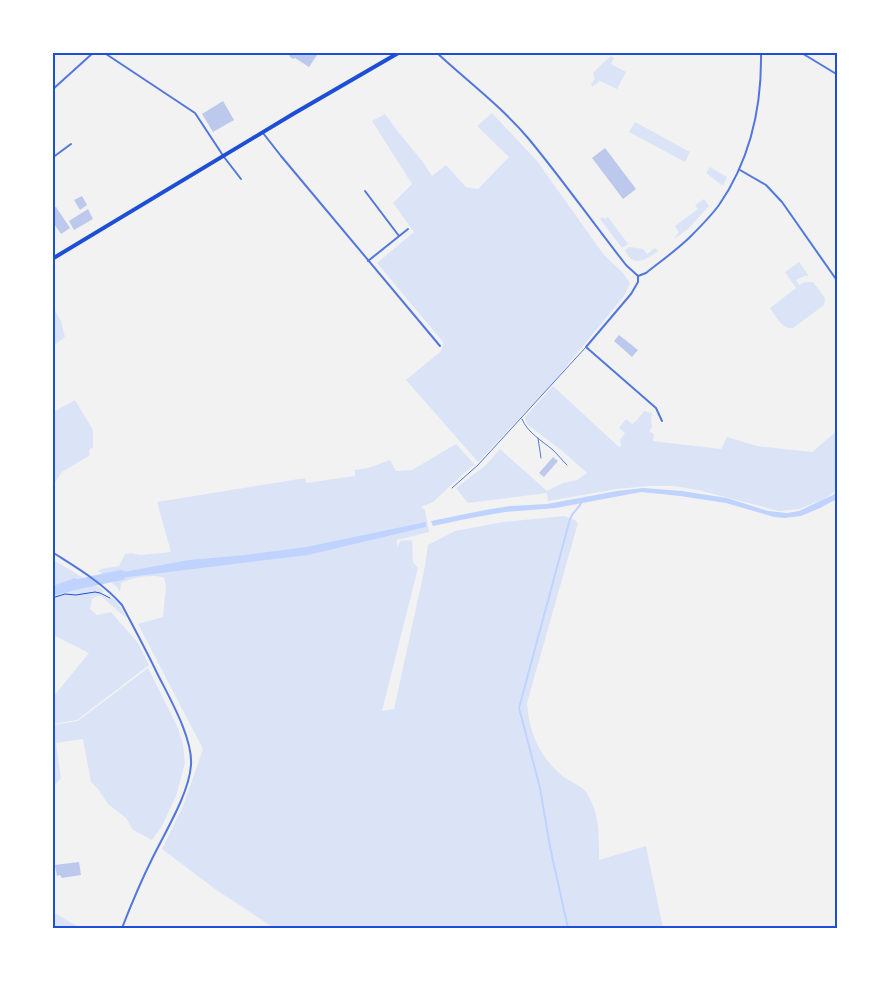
<svg xmlns="http://www.w3.org/2000/svg" width="890" height="981" font-family="Poppins,sans-serif">
<style>
.green{fill:#dbe4f7}
.water{fill:#bfd3fe}
.lines{fill:none;stroke-linecap:round;stroke-linejoin:round}
.stream{stroke:#bfd3fe;stroke-width:2}
.river{stroke:#bfd3fe;stroke-width:10}
.building{fill:#bdc9ec}
.path{stroke:#1d4ed8;stroke-width:1}
.service{stroke:#5277de;stroke-width:1}
.minor{stroke:#5277de;stroke-width:2}
.primary{stroke:#1d4ed8;stroke-width:4}
.neatline{fill:none;stroke:#1d4ed8;stroke-width:2}
</style>
<rect width="100%" height="100%" fill="#f2f2f2"/>
<g class="green">
<path d="M 611,56 L 614,58 L 611,64 L 626,72 L 617,89 L 600,81 L 592,87 L 591,84 L 595,79 L 593,73 L 602,64 Z"/>
<path d="M 492,113 L 537,161 L 604,255 L 623,273 L 630,283 L 624,296 L 551,385 L 478,462 L 406,380 L 440,352 L 443,346 L 443,342 L 377,263 L 414,232 L 393,203 L 412,184 L 372,121 L 385,114 L 399,133 L 423,162 L 432,176 L 446,165 L 466,187 L 478,189 L 509,157 L 477,126 Z"/>
<path d="M 635,122 L 690,152 L 685,162 L 629,132 Z"/>
<path d="M 710,167 L 727,177 L 723,186 L 706,173 Z"/>
<path d="M 704,199 L 709,206 L 688,229 L 674,239 L 679,232 L 675,226 L 698,209 L 695,205 Z"/>
<path d="M 603,217 L 605,219 L 608,217 L 628,244 L 622,248 L 600,219 Z"/>
<path d="M 629,247 L 643,249 L 647,254 L 655,248 L 658,251 C 647,259 633,269 625,250 Z"/>
<path d="M 799,262 L 809,276 L 805,276 L 796,280 L 799,285 L 805,282 L 813,282 L 825,298 L 824,305 L 793,328 C 782,330 776,316 770,308 L 796,288 L 785,272 Z"/>
<path d="M 53,307 L 61,321 L 65,337 L 53,346 Z"/>
<path d="M 553,386 L 619,447 L 621,446 L 620,440 L 625,433 L 619,428 L 626,419 L 632,424 L 636,421 L 644,411 L 652,413 L 651,421 L 652,427 L 649,431 L 654,434 L 653,441 L 721,449 L 727,437 L 757,446 L 812,452 L 837,431 L 837,490 L 824,499 L 799,509 L 779,511 L 702,491 L 675,486 L 649,486 L 617,489 L 548,501 L 547,493 L 468,503 L 456,488 L 486,465 L 500,449 L 547,491 L 563,483 L 577,480 L 587,473 L 561,450 L 528,425 L 525,419 L 526,416 Z"/>
<path d="M 75,400 L 93,430 L 93,447 L 89,450 L 90,455 L 62,472 L 53,485 L 53,412 Z"/>
<path d="M 456,444 L 475,465 L 471,467 L 433,502 L 421,507 L 425,510 L 429,532 L 397,540 L 397,548 L 400,541 L 412,540 L 413,562 L 418,568 L 382,711 L 394,709 L 424,571 L 428,545 L 455,531 L 503,522 L 564,516 L 575,520 L 578,523 L 527,703 C 529,733 540,758 564,777 C 570,782 581,785 586,792 C 600,813 599,835 599,860 L 646,846 L 663,928 L 274,928 L 215,889 L 162,849 L 183,806 L 203,749 L 138,624 L 163,617 L 166,586 L 164,578 C 155,573 130,578 121,583 L 120,592 L 117,587 L 112,583 L 113,582 L 98,571 L 101,569 L 119,566 L 125,554 L 132,553 L 140,555 L 171,552 L 157,502 L 305,478 L 306,483 L 355,476 L 355,470 L 368,468 L 390,460 L 396,471 L 412,470 Z"/>
<path d="M 52,559 L 102,589 L 104,592 L 99,594 L 108,599 L 113,598 L 119,605 L 126,616 L 125,617 L 101,596 L 97,596 L 92,599 L 90,609 L 97,615 L 111,612 L 138,643 L 149,665 L 77,720 L 53,724 L 53,697 L 89,653 L 53,635 Z"/>
<path d="M 148,668 L 178,728 L 183,744 L 185,763 L 176,796 L 162,826 L 152,840 L 133,830 L 126,818 L 108,804 L 98,789 L 91,782 L 83,739 L 56,743 L 61,778 L 53,787 L 53,725 L 78,721 Z"/>
<path d="M 53,912 L 80,928 L 53,928 Z"/>
</g>
<g class="water">
<path d="M 643,488 L 682,491 L 727,498 L 768,511 L 787,513 L 799,511 L 837,493 L 837,499 L 820,508 L 801,516 L 785,518 L 774,517 L 726,503 L 680,496 L 641,492 L 556,508 L 505,512 L 471,518 L 433,526 L 431,521 L 485,510 L 510,506 L 547,504 L 617,491 Z"/>
<path d="M 426,522 L 426,527 L 308,555 L 112,579 L 107,575 L 189,560 L 245,555 L 306,547 Z"/>
<path d="M 75,578 L 86,586 L 53,594 L 53,586 Z"/>
</g>
<g class="lines">
<path class="stream" d="M 568,928 L 550,847 L 540,788 L 519,708 L 570,519 C 573,511 578,509 582,502"/>
<path class="river" d="M 52,591 L 83,583 L 121,575"/>
</g>
<g class="building">
<path d="M 285,52 L 319,52 L 309,67 L 295,58 L 293,59 L 290,57 L 290,56 Z"/>
<path d="M 223,101 L 234,120 L 213,132 L 202,114 Z"/>
<path d="M 605,148 L 636,189 L 623,199 L 592,158 Z"/>
<path d="M 82,196 L 87,205 L 80,210 L 74,200 Z"/>
<path d="M 56,207 L 70,228 L 61,234 L 52,221 L 52,209 Z"/>
<path d="M 88,209 L 93,219 L 74,230 L 69,221 Z"/>
<path d="M 619,335 L 638,350 L 632,357 L 614,341 Z"/>
<path d="M 553,457 L 558,461 L 544,477 L 539,473 Z"/>
<path d="M 79,862 L 81,875 L 62,878 L 60,875 L 57,876 L 55,865 Z"/>
</g>
<g class="lines">
<path class="path" d="M 52,598 L 65,594 L 76,595 L 95,592 L 100,593 L 110,598"/>
<g class="service">
<path d="M 522,419 C 527,432 542,441 553,450 C 558,455 562,460 567,465"/>
<path d="M 538,438 L 541,458"/>
<path d="M 452,488 L 478,465 L 586,347"/>
</g>
<g class="minor">
<path d="M 103,52 L 195,113 L 224,157 L 241,179"/>
<path d="M 436,52 C 467,81 501,106 528,138 C 562,179 593,223 626,265 L 638,276"/>
<path d="M 800,52 L 838,75"/>
<path d="M 52,90 L 94,52"/>
<path d="M 263,133 L 281,156 L 440,346"/>
<path d="M 52,158 L 71,144"/>
<path d="M 740,170 L 766,185 L 782,202 L 838,282"/>
<path d="M 365,191 L 399,236"/>
<path d="M 368,261 L 408,229"/>
<path d="M 638,276 L 646,273 C 661,261 677,250 691,236 C 700,227 711,216 719,205 C 750,160 762,107 761,52"/>
<path d="M 638,276 L 638,282 L 631,294 L 586,347 L 656,408 L 662,421"/>
<path d="M 52,552 C 77,568 103,583 122,605 C 134,628 146,650 157,673 C 169,697 193,738 191,765 C 189,794 165,832 152,859 C 141,881 131,905 122,928"/>
</g>
<path class="primary" d="M 52,259 L 293,114 L 400,52"/>
</g>
<rect width="890" height="981" fill="none" stroke="#ffffff" stroke-width="108"/>
<rect x="54" y="54" width="782" height="873" class="neatline"/>
</svg>
